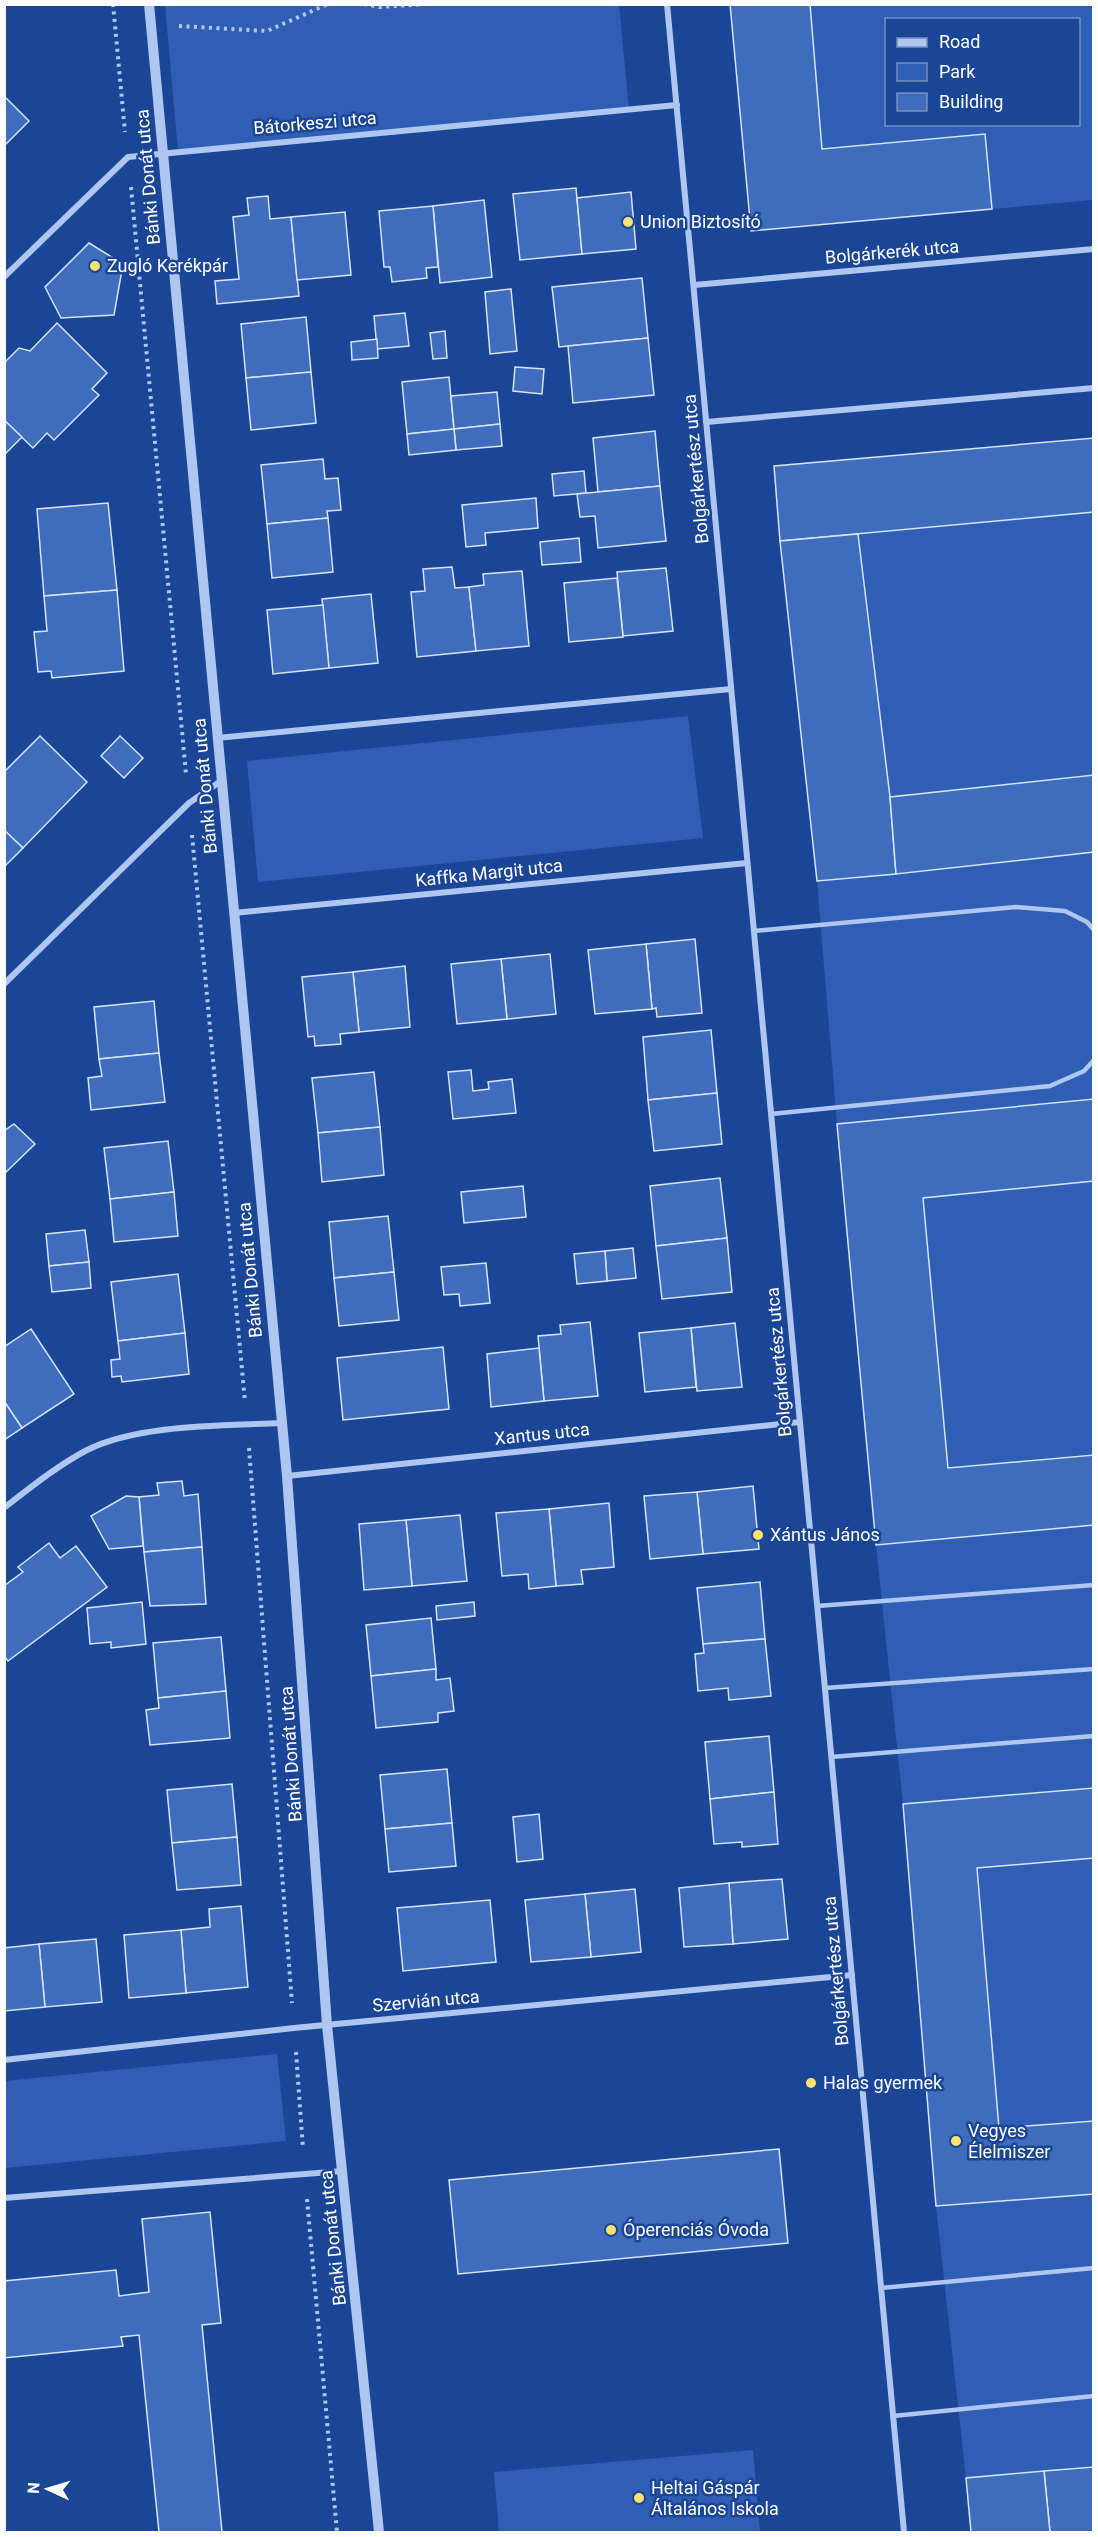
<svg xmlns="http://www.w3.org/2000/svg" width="1098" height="2537" font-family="Roboto,sans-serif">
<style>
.green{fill:#2f5eb4;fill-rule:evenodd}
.building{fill:#3f6cbc;stroke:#d5e3fb;stroke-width:1.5}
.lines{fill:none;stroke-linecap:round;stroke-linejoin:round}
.path{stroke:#afc6f0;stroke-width:4;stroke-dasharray:3 4.5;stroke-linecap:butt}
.service{stroke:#afc6f0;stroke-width:4.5}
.minor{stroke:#afc6f0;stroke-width:6}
.tertiary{stroke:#afc6f0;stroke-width:10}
.poi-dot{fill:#ffe26e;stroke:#1b4697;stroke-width:2}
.labels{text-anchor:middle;stroke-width:5;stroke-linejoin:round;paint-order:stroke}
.street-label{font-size:18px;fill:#fff;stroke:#1b4697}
.poi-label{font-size:18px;fill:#fff;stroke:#1b4697;text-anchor:start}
</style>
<rect width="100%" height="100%" fill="#1b4697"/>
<g class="green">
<path d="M 165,5 L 619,5 L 629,109 L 178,151 Z"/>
<path d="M 810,5 L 1093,5 L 1093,200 L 992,209 L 985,134 L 822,149 ZM 886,20 L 1078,20 L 1078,124 L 886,124 Z"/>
<path d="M 1093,512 L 1093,775 L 890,797 L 858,534 Z"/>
<path d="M 688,716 L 703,838 L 258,882 L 247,761 Z"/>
<path d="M 1093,852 L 1093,1099 L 837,1124 L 817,881 Z"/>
<path d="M 1093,1181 L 1093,1454 L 948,1468 L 923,1198 Z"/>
<path d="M 1093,1525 L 1093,1788 L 903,1804 L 876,1545 Z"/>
<path d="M 1093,1858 L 1093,2121 L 999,2128 L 977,1868 Z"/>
<path d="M 277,2054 L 286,2141 L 5,2168 L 5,2081 Z"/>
<path d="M 1093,2194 L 1093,2467 L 966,2478 L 936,2206 Z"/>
<path d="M 753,2450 L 760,2532 L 499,2532 L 494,2472 Z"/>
</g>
<g class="building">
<path d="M 730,4 L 810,4 L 822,149 L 985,134 L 992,209 L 751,231 Z"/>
<path d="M 4,96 L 29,121 L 4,146 Z"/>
<path d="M 576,188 L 582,254 L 520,260 L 513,194 Z"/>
<path d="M 631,192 L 636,249 L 582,254 L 577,198 Z"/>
<path d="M 268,196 L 270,219 L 291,217 L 299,296 L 217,304 L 215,281 L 239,279 L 233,217 L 249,215 L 247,198 Z"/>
<path d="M 484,200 L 492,277 L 440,283 L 433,206 Z"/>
<path d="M 433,206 L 438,267 L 426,268 L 427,278 L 392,282 L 390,267 L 384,267 L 379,211 Z"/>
<path d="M 345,212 L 351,275 L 297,280 L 291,217 Z"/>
<path d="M 89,243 L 123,264 L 114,315 L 61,318 L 45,287 Z"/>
<path d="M 642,278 L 648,338 L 559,347 L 552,287 Z"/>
<path d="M 511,289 L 517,351 L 490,354 L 485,292 Z"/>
<path d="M 405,313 L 409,346 L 377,349 L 374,316 Z"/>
<path d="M 306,317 L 311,372 L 246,378 L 241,324 Z"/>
<path d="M 57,323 L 107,373 L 92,389 L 99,395 L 54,440 L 47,433 L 33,448 L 4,420 L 4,363 L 19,348 L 30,351 Z"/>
<path d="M 445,331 L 447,358 L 433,359 L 430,333 Z"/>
<path d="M 648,338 L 654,395 L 573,403 L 568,346 Z"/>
<path d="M 377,339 L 378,358 L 352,360 L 351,342 Z"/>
<path d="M 515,367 L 544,369 L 542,394 L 513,391 Z"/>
<path d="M 311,372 L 316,423 L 251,430 L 246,378 Z"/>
<path d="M 449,377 L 454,429 L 407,434 L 402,382 Z"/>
<path d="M 497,392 L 500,424 L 454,429 L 451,396 Z"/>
<path d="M 4,420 L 22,437 L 4,455 Z"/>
<path d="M 500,424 L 502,446 L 456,450 L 454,429 Z"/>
<path d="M 454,429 L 456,450 L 409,455 L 407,434 Z"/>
<path d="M 655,431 L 660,486 L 598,492 L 593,438 Z"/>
<path d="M 1094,438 L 1094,512 L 780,541 L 774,466 Z"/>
<path d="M 323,459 L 325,479 L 338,478 L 341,510 L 327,511 L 328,518 L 267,524 L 261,465 Z"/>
<path d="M 584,471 L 586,493 L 554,496 L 552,474 Z"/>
<path d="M 660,486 L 666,541 L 598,548 L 595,516 L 580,517 L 577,494 Z"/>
<path d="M 536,498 L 538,528 L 485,533 L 486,545 L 466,547 L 462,505 Z"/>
<path d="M 108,503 L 117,590 L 44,596 L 37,509 Z"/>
<path d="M 328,518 L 333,572 L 272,578 L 267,524 Z"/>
<path d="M 858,534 L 890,797 L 896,874 L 817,881 L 780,541 Z"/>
<path d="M 579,538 L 581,562 L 542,565 L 540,542 Z"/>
<path d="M 452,567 L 455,588 L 469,587 L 476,651 L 417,657 L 411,592 L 425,591 L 423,569 Z"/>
<path d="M 666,568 L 673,631 L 623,636 L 617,572 Z"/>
<path d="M 522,571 L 529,646 L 476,651 L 469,587 L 484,585 L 483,574 Z"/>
<path d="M 617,578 L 623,637 L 569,642 L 564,583 Z"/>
<path d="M 117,590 L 124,671 L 52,678 L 51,671 L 38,672 L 34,632 L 47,631 L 44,596 Z"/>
<path d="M 371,594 L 378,663 L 329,668 L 322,599 Z"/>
<path d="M 323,605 L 329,668 L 273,674 L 267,610 Z"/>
<path d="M 40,736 L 87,782 L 23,848 L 4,830 L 4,772 Z"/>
<path d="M 120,736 L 143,758 L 124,778 L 101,756 Z"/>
<path d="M 1094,775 L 1094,852 L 896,874 L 890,797 Z"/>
<path d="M 4,830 L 23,848 L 4,867 Z"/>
<path d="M 695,939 L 702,1013 L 657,1017 L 656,1008 L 652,1009 L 646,944 Z"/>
<path d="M 646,944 L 652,1009 L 595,1014 L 588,950 Z"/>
<path d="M 550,954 L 556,1014 L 507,1019 L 501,959 Z"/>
<path d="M 501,959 L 507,1019 L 457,1024 L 451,964 Z"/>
<path d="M 405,966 L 410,1027 L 359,1032 L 353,972 Z"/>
<path d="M 353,972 L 359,1032 L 340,1034 L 341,1044 L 315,1046 L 314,1036 L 308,1037 L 302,977 Z"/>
<path d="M 154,1001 L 159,1053 L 99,1059 L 94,1007 Z"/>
<path d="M 711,1030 L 717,1093 L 648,1100 L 643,1037 Z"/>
<path d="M 159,1053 L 165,1102 L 91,1110 L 88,1078 L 102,1076 L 99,1059 Z"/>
<path d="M 471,1070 L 473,1091 L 489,1089 L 488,1082 L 512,1079 L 516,1113 L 453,1119 L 448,1072 Z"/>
<path d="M 374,1072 L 380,1127 L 318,1133 L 312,1078 Z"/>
<path d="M 717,1093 L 722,1144 L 654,1151 L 648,1100 Z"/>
<path d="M 1094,1099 L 1094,1181 L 923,1198 L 948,1468 L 1094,1455 L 1094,1525 L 876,1545 L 837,1124 Z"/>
<path d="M 14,1124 L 35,1144 L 4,1174 L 4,1131 Z"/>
<path d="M 380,1127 L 384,1175 L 322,1182 L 318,1133 Z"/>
<path d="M 168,1141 L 174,1192 L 110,1199 L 104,1148 Z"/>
<path d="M 720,1178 L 727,1238 L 656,1246 L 650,1186 Z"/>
<path d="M 523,1186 L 526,1217 L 464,1223 L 461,1192 Z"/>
<path d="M 174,1192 L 178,1236 L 114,1242 L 110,1199 Z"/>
<path d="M 388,1216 L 394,1272 L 334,1278 L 329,1222 Z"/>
<path d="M 85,1230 L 89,1262 L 49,1266 L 46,1234 Z"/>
<path d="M 727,1238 L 732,1292 L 662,1299 L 656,1246 Z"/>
<path d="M 633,1248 L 636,1278 L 607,1281 L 605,1251 Z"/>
<path d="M 605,1251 L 607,1281 L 577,1284 L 574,1254 Z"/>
<path d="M 89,1262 L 91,1288 L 52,1292 L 49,1266 Z"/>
<path d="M 486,1263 L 490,1303 L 460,1306 L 459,1294 L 444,1295 L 441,1267 Z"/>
<path d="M 394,1272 L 399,1320 L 339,1326 L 334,1278 Z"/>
<path d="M 178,1274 L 185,1333 L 118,1341 L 111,1282 Z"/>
<path d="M 590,1322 L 598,1396 L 544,1401 L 538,1336 L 561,1334 L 560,1325 Z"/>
<path d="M 735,1323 L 742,1387 L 697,1391 L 691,1328 Z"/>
<path d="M 691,1328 L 696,1387 L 645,1392 L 639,1333 Z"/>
<path d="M 31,1329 L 74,1394 L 22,1428 L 4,1401 L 4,1347 Z"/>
<path d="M 185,1333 L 189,1374 L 122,1382 L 121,1376 L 112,1377 L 111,1360 L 120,1359 L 118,1341 Z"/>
<path d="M 443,1347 L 449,1409 L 343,1420 L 337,1358 Z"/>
<path d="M 539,1348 L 544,1401 L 491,1407 L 487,1354 Z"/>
<path d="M 4,1401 L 22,1428 L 4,1440 Z"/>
<path d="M 182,1481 L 184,1496 L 198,1494 L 202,1547 L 144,1552 L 139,1497 L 159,1495 L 157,1483 Z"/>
<path d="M 753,1486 L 759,1549 L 703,1554 L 697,1492 Z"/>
<path d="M 697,1492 L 703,1554 L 650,1559 L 644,1496 Z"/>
<path d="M 126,1496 L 139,1497 L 143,1546 L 109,1549 L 91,1516 Z"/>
<path d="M 609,1503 L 614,1567 L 581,1570 L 583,1584 L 556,1586 L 549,1509 Z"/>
<path d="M 549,1509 L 556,1586 L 529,1589 L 528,1574 L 502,1576 L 496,1513 Z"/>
<path d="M 460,1515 L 467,1581 L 412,1586 L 406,1520 Z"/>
<path d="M 406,1520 L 412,1586 L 364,1590 L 359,1524 Z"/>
<path d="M 49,1543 L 60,1558 L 76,1546 L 107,1587 L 8,1661 L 4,1656 L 4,1586 L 23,1572 L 18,1567 Z"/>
<path d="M 202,1547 L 206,1604 L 150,1606 L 144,1552 Z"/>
<path d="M 760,1582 L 765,1639 L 703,1644 L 697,1588 Z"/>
<path d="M 142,1602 L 146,1644 L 111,1648 L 111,1642 L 90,1644 L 87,1608 Z"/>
<path d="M 474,1602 L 475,1616 L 437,1620 L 436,1606 Z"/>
<path d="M 431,1618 L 436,1669 L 371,1676 L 366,1625 Z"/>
<path d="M 221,1637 L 226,1691 L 158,1698 L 153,1643 Z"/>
<path d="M 765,1639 L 771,1696 L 729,1700 L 728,1688 L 698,1691 L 695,1654 L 704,1653 L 703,1644 Z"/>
<path d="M 436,1669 L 436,1680 L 450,1678 L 454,1711 L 438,1713 L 438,1722 L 376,1728 L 371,1676 Z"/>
<path d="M 226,1691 L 230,1738 L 150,1745 L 146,1710 L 159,1708 L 158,1698 Z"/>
<path d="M 769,1736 L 774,1792 L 710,1799 L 705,1742 Z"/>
<path d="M 447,1769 L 452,1823 L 385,1829 L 380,1775 Z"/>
<path d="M 232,1784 L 237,1837 L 172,1843 L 167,1790 Z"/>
<path d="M 1094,1788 L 1094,1858 L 977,1868 L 999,2128 L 1094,2121 L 1094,2194 L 936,2206 L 903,1804 Z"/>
<path d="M 774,1792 L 778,1844 L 742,1847 L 742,1842 L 714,1844 L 710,1799 Z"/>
<path d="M 539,1814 L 543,1859 L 517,1862 L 513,1817 Z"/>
<path d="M 452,1823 L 456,1866 L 389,1872 L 385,1829 Z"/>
<path d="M 237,1837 L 241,1885 L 177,1890 L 172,1843 Z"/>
<path d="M 782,1879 L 788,1939 L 733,1944 L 729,1883 Z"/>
<path d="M 729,1883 L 733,1944 L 684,1947 L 679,1888 Z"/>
<path d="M 635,1889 L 641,1952 L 591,1957 L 585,1894 Z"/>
<path d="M 585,1894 L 591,1957 L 531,1962 L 525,1900 Z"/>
<path d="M 490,1900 L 496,1962 L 403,1971 L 397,1908 Z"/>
<path d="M 241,1906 L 248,1987 L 186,1993 L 181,1930 L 210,1927 L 209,1909 Z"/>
<path d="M 181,1930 L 186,1993 L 129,1998 L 124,1935 Z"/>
<path d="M 96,1939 L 102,2002 L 45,2007 L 39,1944 Z"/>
<path d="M 39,1944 L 45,2007 L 4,2011 L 4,1948 Z"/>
<path d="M 779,2149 L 788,2243 L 458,2274 L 449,2180 Z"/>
<path d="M 210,2212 L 221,2323 L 202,2325 L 222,2532 L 159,2532 L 139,2335 L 121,2337 L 123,2346 L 4,2358 L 4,2281 L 116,2270 L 119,2296 L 149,2292 L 142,2219 Z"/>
<path d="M 1094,2467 L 1094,2532 L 1050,2532 L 1044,2471 Z"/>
<path d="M 1044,2471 L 1050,2532 L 971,2532 L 966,2478 Z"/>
</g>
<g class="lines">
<g class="path">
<path d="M 113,4 L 125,132"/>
<path d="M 364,4 L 380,7 L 426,4"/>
<path d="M 179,26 L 267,31 L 328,4"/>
<path d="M 131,187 L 186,774"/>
<path d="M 192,835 L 245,1402"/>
<path d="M 249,1448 L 292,2003"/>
<path d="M 296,2052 L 303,2149"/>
<path d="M 307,2199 L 337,2532"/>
</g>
<g class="service">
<path d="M 754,931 L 1016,907 L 1065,911 L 1087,922 L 1094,930"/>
<path d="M 771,1114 L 1050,1086 L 1084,1071 L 1094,1060"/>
<path d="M 817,1606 L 1094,1585"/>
<path d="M 825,1688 L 1094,1669"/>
<path d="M 831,1757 L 1094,1736"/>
<path d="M 881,2288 L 1094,2268"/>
<path d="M 893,2416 L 1094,2396"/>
</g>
<g class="minor">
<path d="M 667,4 L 904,2532"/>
<path d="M 4,277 L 128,157 L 677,105"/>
<path d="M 694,285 L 1094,249"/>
<path d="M 706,422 L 1094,388"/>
<path d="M 217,738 L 731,689"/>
<path d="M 234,913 L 747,863"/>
<path d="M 4,984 L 189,803 L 221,781"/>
<path d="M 287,1476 L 800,1422"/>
<path d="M 4,1508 C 31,1487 57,1466 87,1450 C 139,1424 223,1426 281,1423"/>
<path d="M 4,2060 L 294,2028 L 852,1975"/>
<path d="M 4,2198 L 343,2171"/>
</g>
<path class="tertiary" d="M 149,4 L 287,1476 L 327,2025 L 379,2532"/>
</g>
<g class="poi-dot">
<circle cx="628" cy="222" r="6"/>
<circle cx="95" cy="266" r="6"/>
<circle cx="758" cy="1535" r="6"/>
<circle cx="811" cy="2083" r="6"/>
<circle cx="956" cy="2141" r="6"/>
<circle cx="611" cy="2230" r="6"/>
<circle cx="639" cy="2498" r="6"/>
</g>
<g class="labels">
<g class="street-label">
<text transform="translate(315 123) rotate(-5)" y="6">Bátorkeszi utca</text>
<text transform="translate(148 177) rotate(-95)" y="6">Bánki Donát utca</text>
<text transform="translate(892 252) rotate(-5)" y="6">Bolgárkerék utca</text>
<text transform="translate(696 469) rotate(-95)" y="6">Bolgárkertész utca</text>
<text transform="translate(205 786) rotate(-95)" y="6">Bánki Donát utca</text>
<text transform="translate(489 873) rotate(-6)" y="6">Kaffka Margit utca</text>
<text transform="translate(250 1270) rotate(-95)" y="6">Bánki Donát utca</text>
<text transform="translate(779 1362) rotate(-95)" y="6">Bolgárkertész utca</text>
<text transform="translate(542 1434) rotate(-6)" y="6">Xantus utca</text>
<text transform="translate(291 1754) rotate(-94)" y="6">Bánki Donát utca</text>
<text transform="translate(836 1971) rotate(-95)" y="6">Bolgárkertész utca</text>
<text transform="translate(426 2001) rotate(-5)" y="6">Szervián utca</text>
<text transform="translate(333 2238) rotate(-96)" y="6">Bánki Donát utca</text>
</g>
<g class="poi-label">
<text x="640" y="228">Union Biztosító</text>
<text x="107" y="272">Zugló Kerékpár</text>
<text x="770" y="1541">Xántus János</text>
<text x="823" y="2089">Halas gyermek</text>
<text x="968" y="2137">Vegyes<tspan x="968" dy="21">Élelmiszer</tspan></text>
<text x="623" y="2236">Óperenciás Óvoda</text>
<text x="651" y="2494">Heltai Gáspár<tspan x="651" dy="21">Általános Iskola</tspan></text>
</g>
</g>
<rect width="1098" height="2537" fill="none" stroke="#ffffff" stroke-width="12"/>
<rect x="885" y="18" width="195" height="108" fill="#1b4697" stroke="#7690c1" stroke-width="1.5"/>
<rect x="897" y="38" width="30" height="9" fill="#afc6f0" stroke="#7690c1" stroke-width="1.5"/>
<text x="939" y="48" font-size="18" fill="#ffffff">Road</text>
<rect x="897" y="63" width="30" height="18" fill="#2f5eb4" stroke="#7690c1" stroke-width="1.5"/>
<text x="939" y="78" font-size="18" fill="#ffffff">Park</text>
<rect x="897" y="93" width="30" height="18" fill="#3f6cbc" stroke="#7690c1" stroke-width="1.5"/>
<text x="939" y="108" font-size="18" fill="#ffffff">Building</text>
<g transform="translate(48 2489) rotate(274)" stroke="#1b4697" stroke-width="4.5" paint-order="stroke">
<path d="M0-4.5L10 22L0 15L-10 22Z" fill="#ffffff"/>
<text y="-9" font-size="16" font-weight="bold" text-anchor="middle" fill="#ffffff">N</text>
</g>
</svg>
